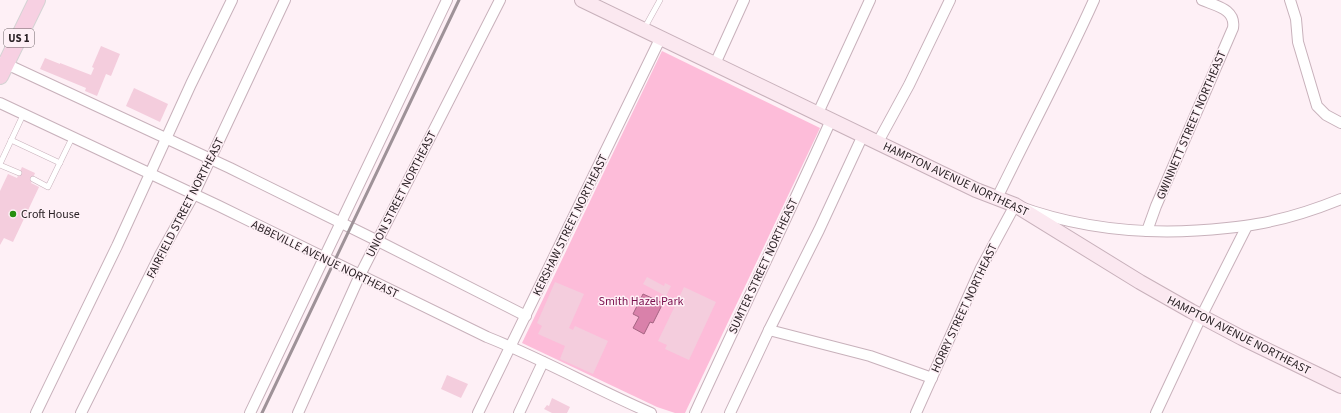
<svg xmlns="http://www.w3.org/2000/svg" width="1341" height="413" font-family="'Source Sans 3',sans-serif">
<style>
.green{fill:#fdbcd9}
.water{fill:#d981aa;stroke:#a56482}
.building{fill:#f4cddd}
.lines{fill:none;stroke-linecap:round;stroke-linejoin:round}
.lane-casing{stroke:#c8b1bb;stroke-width:6}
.street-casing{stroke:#c8b1bb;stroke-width:12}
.secondary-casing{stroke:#c8b1bb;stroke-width:16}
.primary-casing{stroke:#d5d3d4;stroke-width:18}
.lane{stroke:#fff;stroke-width:5}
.street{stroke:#fff;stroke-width:10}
.secondary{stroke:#fbe8f0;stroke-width:14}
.primary{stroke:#f7d0e2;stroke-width:16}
.rail{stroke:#9e9298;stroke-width:3}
.poi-dot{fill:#258e0e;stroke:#fef0f6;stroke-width:1.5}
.labels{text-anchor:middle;stroke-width:3;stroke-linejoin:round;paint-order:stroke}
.shield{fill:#fef0f6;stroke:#6a6064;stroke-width:1}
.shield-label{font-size:11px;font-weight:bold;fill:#2b2226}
.street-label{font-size:12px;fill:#2b2226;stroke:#fef0f6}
.poi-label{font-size:12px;fill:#2b2226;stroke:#fef0f6;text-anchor:start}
.park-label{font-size:12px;fill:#7b114f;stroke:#fef0f6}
</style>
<rect width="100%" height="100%" fill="#fef0f6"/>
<path class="green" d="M 662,51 L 820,128 L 685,413 L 675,413 L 657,407 L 522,343 Z"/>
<path class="water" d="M 643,294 L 663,303 L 653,323 L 650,322 L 644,334 L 633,328 L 639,317 L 633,314 Z"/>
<g class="building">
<path d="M 101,46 L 120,54 L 111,76 L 106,74 L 97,96 L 85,91 L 86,88 L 40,69 L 45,58 L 60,64 L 60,63 L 91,75 L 94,68 L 92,67 Z"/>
<path d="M 134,88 L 168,104 L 160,122 L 126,106 Z"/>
<path d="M 22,167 L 35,173 L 31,183 L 39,187 L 13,242 L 4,238 L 0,245 L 0,191 L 8,174 L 17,178 Z"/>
<path d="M 647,277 L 664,286 L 665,283 L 671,286 L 666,296 L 643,284 Z"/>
<path d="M 555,282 L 584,294 L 569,328 L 573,330 L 575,326 L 608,341 L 593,374 L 560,359 L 565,346 L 538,334 L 542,326 L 537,323 Z"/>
<path d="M 684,287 L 716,302 L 689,360 L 665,349 L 667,345 L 658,341 Z"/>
<path d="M 447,375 L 468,384 L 461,398 L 441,389 Z"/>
<path d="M 552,398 L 570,407 L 567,413 L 552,413 L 544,409 L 547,405 L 549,406 Z"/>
</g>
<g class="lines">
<g class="lane-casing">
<g id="lane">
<path d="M 644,29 L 660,0"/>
<path d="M 11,140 L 60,163"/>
<path d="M 0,164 L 23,115"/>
<path d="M 0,165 L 19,173"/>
<path d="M 33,179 L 48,187 L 72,138"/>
</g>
</g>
<g class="street-casing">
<g id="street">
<path d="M 1290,0 L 1296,19 L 1298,42 L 1317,106 L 1326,115 L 1341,123"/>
<path d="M 2,62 L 230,168 L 378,241 L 526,316"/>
<path d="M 715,64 L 744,0"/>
<path d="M 0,103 L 219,206 L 487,337 C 543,359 595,389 651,413"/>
<path d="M 818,113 L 870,0"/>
<path d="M 878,142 L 909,85 L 950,0"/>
<path d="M 997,198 C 1029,132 1064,67 1094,0"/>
<path d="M 1147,231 L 1156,206 L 1233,28 C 1236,9 1216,6 1202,0"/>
<path d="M 769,330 L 870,356 L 932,378"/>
<path d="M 36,413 L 117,246 L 191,84 L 232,0"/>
<path d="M 81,413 L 160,255 L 194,194 L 285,0"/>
<path d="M 250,413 L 447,0"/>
<path d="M 298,413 L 360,275 L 500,0"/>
<path d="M 478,413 L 661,37"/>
<path d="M 519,413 L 543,362"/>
<path d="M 695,413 C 740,315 787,218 831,120"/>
<path d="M 730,413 L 769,330 L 819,230 L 863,135"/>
<path d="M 916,413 L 981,268 L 1015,205 C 1082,230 1156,236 1227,228 C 1237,227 1247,226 1257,224 C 1286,219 1314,210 1341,199"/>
<path d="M 1156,413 L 1201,317 L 1247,226"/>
</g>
</g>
<g class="secondary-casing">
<path id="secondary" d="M 582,0 L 976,190 L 1015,205 L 1140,282 L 1191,311 L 1242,338 L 1341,386"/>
</g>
<g class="primary-casing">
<path id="primary" d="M 0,76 L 37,0"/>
</g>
<use href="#lane" class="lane"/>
<use href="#street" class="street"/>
<use href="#secondary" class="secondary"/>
<use href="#primary" class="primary"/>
<path class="rail" d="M 262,413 L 459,0"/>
</g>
<circle class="poi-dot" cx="13" cy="214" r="4"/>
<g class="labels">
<rect class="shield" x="4" y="29" width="30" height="18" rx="3"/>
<g class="shield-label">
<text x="19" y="42">US 1</text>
</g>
<g class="street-label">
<text transform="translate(1191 125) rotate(-67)" y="4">GWINNETT STREET NORTHEAST</text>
<text transform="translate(956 179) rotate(25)" y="4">HAMPTON AVENUE NORTHEAST</text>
<text transform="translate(401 194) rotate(-63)" y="4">UNION STREET NORTHEAST</text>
<text transform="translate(185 208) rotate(-63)" y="4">FAIRFIELD STREET NORTHEAST</text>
<text transform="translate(570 225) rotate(-64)" y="4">KERSHAW STREET NORTHEAST</text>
<text transform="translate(325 259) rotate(26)" y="4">ABBEVILLE AVENUE NORTHEAST</text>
<text transform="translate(763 266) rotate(-65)" y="4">SUMTER STREET NORTHEAST</text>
<text transform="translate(964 308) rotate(-65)" y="4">HORRY STREET NORTHEAST</text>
<text transform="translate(1239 335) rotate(27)" y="4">HAMPTON AVENUE NORTHEAST</text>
</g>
<g class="poi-label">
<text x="21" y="218">Croft House</text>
</g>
<g class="park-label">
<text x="641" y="305">Smith Hazel Park</text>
</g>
</g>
</svg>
